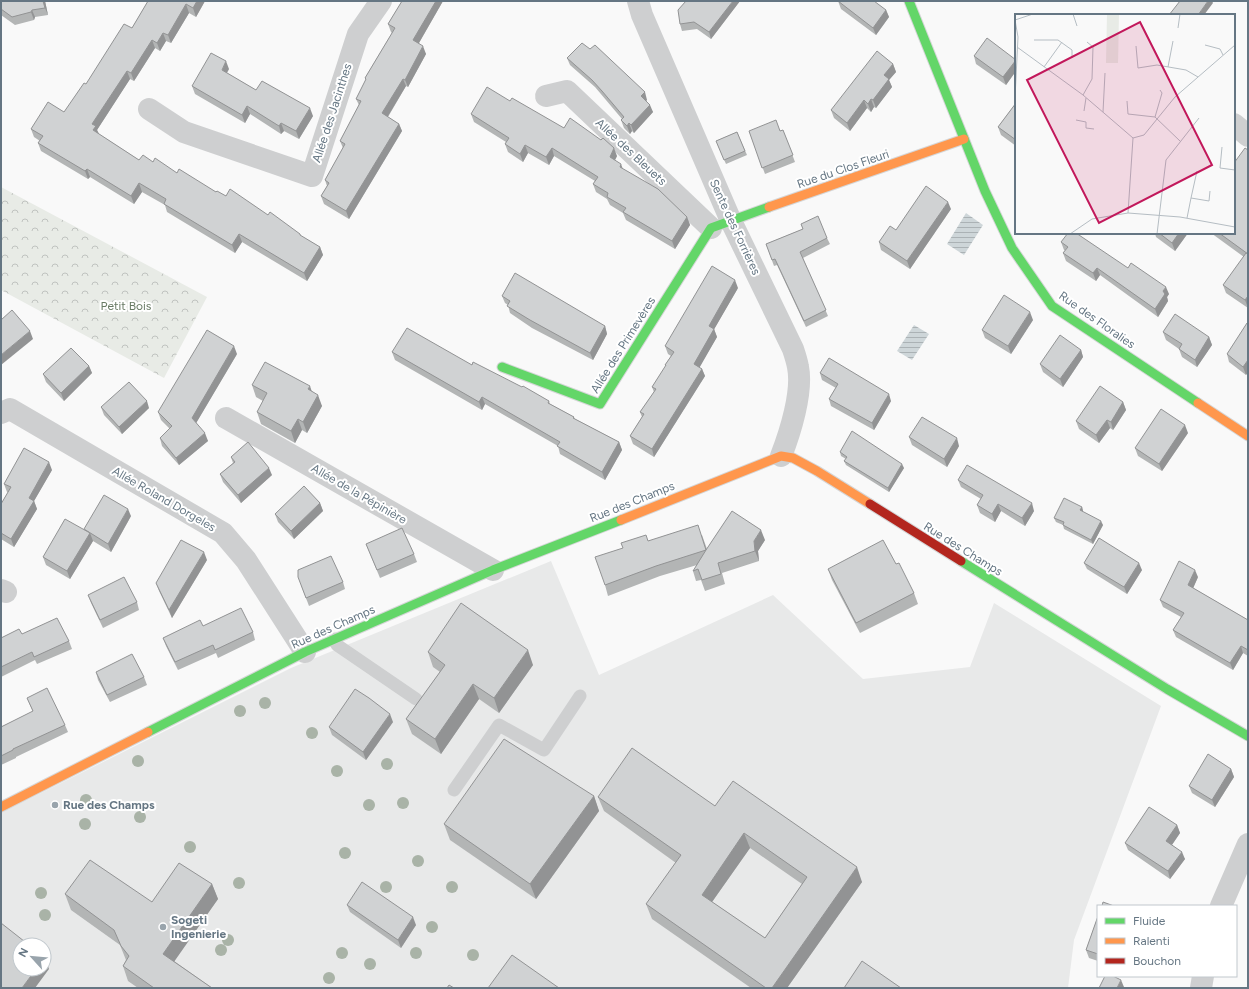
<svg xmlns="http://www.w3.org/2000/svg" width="1249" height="989" font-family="Figtree,sans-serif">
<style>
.built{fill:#e8e9e9;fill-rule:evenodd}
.forest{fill:url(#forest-crowns)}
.water{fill:url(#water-rules)}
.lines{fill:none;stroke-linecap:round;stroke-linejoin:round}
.fast-casing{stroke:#d5d6d7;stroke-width:11}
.slow-casing{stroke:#d5d6d7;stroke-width:11}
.jam-casing{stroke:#d5d6d7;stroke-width:11}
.lane{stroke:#cecfd0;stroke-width:13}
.street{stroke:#cecfd0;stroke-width:22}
.fast{stroke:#63d668;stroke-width:9}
.slow{stroke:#ff974d;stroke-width:9}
.jam{stroke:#b3261e;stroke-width:9}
.tree{fill:#a9b3a7}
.wall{fill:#b3b5b5;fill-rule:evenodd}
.shaded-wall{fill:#929394}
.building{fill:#d0d2d3;stroke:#929394;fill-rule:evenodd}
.poi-dot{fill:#99a4ac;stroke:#fff;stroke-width:1.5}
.labels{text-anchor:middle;stroke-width:4;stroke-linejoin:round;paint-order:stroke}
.street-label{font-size:12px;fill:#657683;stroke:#fff}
.park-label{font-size:12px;fill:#687a64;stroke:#fff}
.poi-label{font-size:12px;font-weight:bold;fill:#657683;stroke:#fff;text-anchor:start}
.inset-road{fill:none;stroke:#b5bdc3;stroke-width:1}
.view{fill:#c2185b;fill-opacity:0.15;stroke:#c2185b;stroke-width:2}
.inset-edge{fill:none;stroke:#657683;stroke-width:2}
</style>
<defs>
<pattern id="forest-crowns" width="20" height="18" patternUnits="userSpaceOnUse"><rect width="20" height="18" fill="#e8ebe6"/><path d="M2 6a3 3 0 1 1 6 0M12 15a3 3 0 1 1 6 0" fill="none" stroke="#c0c3c0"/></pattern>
<pattern id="water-rules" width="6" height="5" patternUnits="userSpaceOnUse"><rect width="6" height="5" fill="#ced6d9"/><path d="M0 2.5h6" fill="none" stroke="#abb2b5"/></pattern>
</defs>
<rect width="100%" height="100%" fill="#f9f9f9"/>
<path class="built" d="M 551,561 L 599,675 L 773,595 L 863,679 L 970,667 L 994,603 L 1161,706 L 1074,940 L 1068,988 L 1,988 L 1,813 L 291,668 ZM 20,945 L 44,945 L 44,969 L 20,969 Z"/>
<path class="forest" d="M 1,187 L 207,297 L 164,378 L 1,290 Z"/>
<g class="water">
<path d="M 966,213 L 983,225 L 964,255 L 947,244 Z"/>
<path d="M 914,325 L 929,334 L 912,360 L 897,351 Z"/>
</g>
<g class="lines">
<g class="fast-casing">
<g id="fast">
<path d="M 909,1 L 985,191 L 1012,248 L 1052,306 L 1198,403"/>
<path d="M 502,367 L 600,404 L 711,228 L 769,207"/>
<path d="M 961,561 L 1167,689 L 1248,736"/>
<path d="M 148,732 L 305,652 L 493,570 L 621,520"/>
</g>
</g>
<g class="slow-casing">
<g id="slow">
<path d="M 769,207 L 964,139"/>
<path d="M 1198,403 L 1248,436"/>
<path d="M 621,520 L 781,456 L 793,458 L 817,471 L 870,504"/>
<path d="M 1,807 L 148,732"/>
</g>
</g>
<g class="jam-casing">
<path id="jam" d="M 870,504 L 961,561"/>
</g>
<g class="lane">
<path d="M 335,639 L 337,645 L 416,699"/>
<path d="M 454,790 L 499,725 L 544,750 L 580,696"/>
</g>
<g class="street">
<path d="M 638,1 L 642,15 L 731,221 L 793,349 C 795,355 797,361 798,367 C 803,392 790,433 781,456"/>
<path d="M 546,96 L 567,91 L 711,228"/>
<path d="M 149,109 L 184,132 L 312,176 L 358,34 L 381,1"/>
<path d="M 1234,124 L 1248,136"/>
<path d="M 1,413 L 10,409 L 223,533 L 246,560 L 305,652"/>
<path d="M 226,418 L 493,570"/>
<path d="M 1,590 L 6,592"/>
<path d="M 1221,906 L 1248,844"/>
<path d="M 1201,988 L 1203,976"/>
</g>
<use href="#fast" class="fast"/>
<use href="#slow" class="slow"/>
<use href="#jam" class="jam"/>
</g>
<g class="tree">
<circle cx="265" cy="703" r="6"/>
<circle cx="240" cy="711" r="6"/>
<circle cx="312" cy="733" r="6"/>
<circle cx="138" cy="761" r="6"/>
<circle cx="387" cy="764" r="6"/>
<circle cx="337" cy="771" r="6"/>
<circle cx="86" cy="800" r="6"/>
<circle cx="403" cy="803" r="6"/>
<circle cx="369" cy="805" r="6"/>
<circle cx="140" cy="817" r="6"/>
<circle cx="85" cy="824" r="6"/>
<circle cx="190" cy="847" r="6"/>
<circle cx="345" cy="853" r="6"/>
<circle cx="418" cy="861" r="6"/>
<circle cx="239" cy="883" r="6"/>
<circle cx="386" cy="887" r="6"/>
<circle cx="452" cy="887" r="6"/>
<circle cx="41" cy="893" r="6"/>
<circle cx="45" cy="915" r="6"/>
<circle cx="432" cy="927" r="6"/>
<circle cx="228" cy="940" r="6"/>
<circle cx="221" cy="950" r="6"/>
<circle cx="342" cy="953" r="6"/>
<circle cx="416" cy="953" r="6"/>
<circle cx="473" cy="955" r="6"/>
<circle cx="370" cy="964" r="6"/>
<circle cx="329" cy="978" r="6"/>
</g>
<g class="wall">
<path d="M 1,1 L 45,1 L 48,15 L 35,17 L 34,20 L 15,25 L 1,15 Z"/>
<path d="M 148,1 L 205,1 L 196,17 L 189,13 L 171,43 L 166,41 L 160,51 L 155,48 L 134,81 L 130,79 L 97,130 L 99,134 L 139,160 L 153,162 L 177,173 L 216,192 L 226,196 L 268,215 L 300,234 L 301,236 L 320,247 L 323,255 L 307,281 L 242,242 L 235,253 L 167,212 L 165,205 L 142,192 L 134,204 L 90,177 L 88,179 L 41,151 L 38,143 L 40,141 L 34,137 L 31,129 L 64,112 L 132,28 Z"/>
<path d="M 402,1 L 443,1 L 419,43 L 426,54 L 408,87 L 406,86 L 388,117 L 399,124 L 402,131 L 349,219 L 324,204 L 321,196 L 327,186 L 325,180 L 343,148 L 340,141 L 359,105 L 356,99 L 366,80 L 365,78 L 392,33 L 391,32 L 388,24 Z"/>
<path d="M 740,1 L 711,39 L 697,29 L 682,31 L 680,24 Z"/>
<path d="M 838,1 L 886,10 L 889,17 L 876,35 L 841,9 Z"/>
<path d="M 974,56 L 1016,60 L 1016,71 L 1006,85 L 976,64 Z"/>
<path d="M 567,58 L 647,100 L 646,101 L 653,112 L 634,133 L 632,131 L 630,134 L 624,128 L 621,120 L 622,119 L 595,87 L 570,65 Z"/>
<path d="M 893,64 L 896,72 L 889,80 L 892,87 L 876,108 L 874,107 L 871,112 L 867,108 L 850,131 L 834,118 L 831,110 Z"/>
<path d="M 229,69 L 227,73 L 256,90 L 313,116 L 299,139 L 284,131 L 281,134 L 250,114 L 245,123 L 195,94 L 192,86 Z"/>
<path d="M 510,101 L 564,128 L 617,156 L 615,160 L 623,169 L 687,217 L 690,225 L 675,249 L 626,220 L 623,213 L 610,205 L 607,199 L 596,192 L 593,184 L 595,181 L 554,156 L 549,165 L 528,153 L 523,162 L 508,152 L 505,144 L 506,142 L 474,122 L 471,114 Z"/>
<path d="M 1016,103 L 1016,146 L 1001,135 L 998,127 Z"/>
<path d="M 783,130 L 795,162 L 765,174 L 749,131 L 780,131 Z"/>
<path d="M 737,132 L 747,155 L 726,164 L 716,141 Z"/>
<path d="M 1245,148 L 1248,308 L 1226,293 L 1223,285 L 1244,257 L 1211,233 L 1234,233 Z"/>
<path d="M 951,209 L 910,269 L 881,250 L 879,242 L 896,230 Z"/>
<path d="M 801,224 L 827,238 L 830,244 L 803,258 L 828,316 L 806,327 L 777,265 L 774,266 L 766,244 L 803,229 Z"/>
<path d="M 1155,233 L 1188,233 L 1175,251 L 1156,237 Z"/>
<path d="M 1061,242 L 1169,294 L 1167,297 L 1168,301 L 1158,317 L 1100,275 L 1096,281 L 1066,261 L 1063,253 L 1065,250 L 1064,250 Z"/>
<path d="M 738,288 L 714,329 L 717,337 L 699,367 L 702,369 L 705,376 L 654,457 L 633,444 L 630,436 L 642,417 L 640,412 L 654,392 L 652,387 L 666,366 L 665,365 L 671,356 L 668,354 L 665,346 Z"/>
<path d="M 502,296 L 605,326 L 607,334 L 593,360 L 532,328 L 510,313 L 508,305 L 505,303 Z"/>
<path d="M 1033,320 L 1011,354 L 985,338 L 982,330 Z"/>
<path d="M 1248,324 L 1248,372 L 1246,375 L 1229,362 L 1227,354 Z"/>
<path d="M 1163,332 L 1209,337 L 1212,345 L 1197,367 L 1182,357 L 1179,349 L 1166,340 Z"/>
<path d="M 1081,350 L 1083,357 L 1063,387 L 1043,372 L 1040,364 Z"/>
<path d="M 392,352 L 472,365 L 549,401 L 550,404 L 574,417 L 575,419 L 619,442 L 622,450 L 605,480 L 560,454 L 558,446 L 485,404 L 482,410 L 395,360 Z"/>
<path d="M 237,354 L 196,423 L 208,441 L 179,465 L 162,446 L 160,438 L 170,429 L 161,420 L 158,412 Z"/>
<path d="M 89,366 L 92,373 L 64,401 L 46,382 L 43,374 Z"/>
<path d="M 820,373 L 891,401 L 874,430 L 831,406 L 829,399 L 836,388 L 822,380 Z"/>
<path d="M 252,385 L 312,391 L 322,406 L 307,433 L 302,430 L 295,443 L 261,424 L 257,412 L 263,401 L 256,397 Z"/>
<path d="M 1123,402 L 1126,410 L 1113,430 L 1110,428 L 1099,443 L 1079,429 L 1076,421 Z"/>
<path d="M 101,407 L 149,408 L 122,434 L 104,415 Z"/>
<path d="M 1188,433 L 1162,471 L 1138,456 L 1135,448 Z"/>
<path d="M 909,437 L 959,446 L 947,467 L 912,445 Z"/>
<path d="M 840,452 L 904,468 L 889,492 L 846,465 L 844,461 L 846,459 L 841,456 Z"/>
<path d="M 231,457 L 272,475 L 241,503 L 223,482 L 220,474 L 233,463 Z"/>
<path d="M 52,470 L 34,501 L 37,509 L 14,547 L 1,539 L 1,504 L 8,492 L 7,492 L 4,484 Z"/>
<path d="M 958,480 L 1034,511 L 1025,526 L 1001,511 L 995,522 L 980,513 L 977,505 L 981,499 L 961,487 Z"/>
<path d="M 320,503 L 323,511 L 294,539 L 278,522 L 275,514 Z"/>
<path d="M 1082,507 L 1083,511 L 1083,512 L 1103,525 L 1093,544 L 1064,529 L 1063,525 L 1056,522 L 1054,518 Z"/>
<path d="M 131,516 L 111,552 L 93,541 L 70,579 L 46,565 L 43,557 L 84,530 Z"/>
<path d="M 702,535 L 707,549 L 765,540 L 758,551 L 759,561 L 722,573 L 725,584 L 705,591 L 701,580 L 696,581 L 693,571 L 697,565 L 660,576 L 608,596 L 605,585 L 648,541 Z"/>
<path d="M 366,544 L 414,554 L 417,562 L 380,578 Z"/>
<path d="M 207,560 L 172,618 L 159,591 L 156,583 Z"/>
<path d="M 1084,563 L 1142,570 L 1127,594 L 1087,569 Z"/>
<path d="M 896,564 L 914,593 L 918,604 L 860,633 L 832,580 L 828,569 Z"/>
<path d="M 1198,577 L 1193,588 L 1248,620 L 1248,656 L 1243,653 L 1233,670 L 1176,637 L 1173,630 L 1181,617 L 1163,607 L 1160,600 Z"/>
<path d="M 343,582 L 345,589 L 309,606 L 301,585 Z"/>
<path d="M 88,595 L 137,602 L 139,610 L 103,628 L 91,603 Z"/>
<path d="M 203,626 L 253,632 L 255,640 L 218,658 L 216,653 L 178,670 L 166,646 L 163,638 Z"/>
<path d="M 22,634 L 69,641 L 72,649 L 37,664 L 35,660 L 1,677 L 1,638 Z"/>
<path d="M 428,652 L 533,665 L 499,713 L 479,699 L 441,754 L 412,734 L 406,719 L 440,672 L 433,667 Z"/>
<path d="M 96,672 L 144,677 L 147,685 L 110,702 L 98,680 Z"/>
<path d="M 27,698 L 65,725 L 68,732 L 16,757 L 16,758 L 1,765 L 1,727 L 33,712 Z"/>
<path d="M 393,722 L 366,760 L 332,735 L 329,727 Z"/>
<path d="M 1231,769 L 1234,777 L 1215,807 L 1192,793 L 1189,786 Z"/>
<path d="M 594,796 L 599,811 L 536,899 L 450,840 L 444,824 Z"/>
<path d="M 598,797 L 715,806 L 862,882 L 787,988 L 751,988 L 652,919 L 646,904 L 676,863 L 604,811 ZM 750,848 L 802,884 L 765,938 L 712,902 Z"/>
<path d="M 1177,825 L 1180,833 L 1172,845 L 1185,859 L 1170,879 L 1128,850 L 1125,843 Z"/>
<path d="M 212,884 L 218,899 L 174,961 L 212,988 L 138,988 L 128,981 L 123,966 L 126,960 L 120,945 L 71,910 L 65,894 L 152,902 Z"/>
<path d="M 347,905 L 416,925 L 401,948 L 350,912 Z"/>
<path d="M 1098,916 L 1098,961 L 1089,958 L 1086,950 Z"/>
</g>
<g class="shaded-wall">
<path d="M 43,1 L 45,1 L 48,15 L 45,8 Z"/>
<path d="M 197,1 L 205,1 L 196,17 L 193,8 Z"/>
<path d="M 436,1 L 443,1 L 416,48 L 413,40 Z"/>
<path d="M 733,1 L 740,1 L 711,39 L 709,32 Z"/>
<path d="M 1208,1 L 1212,1 L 1213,3 L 1204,15 L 1198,15 Z"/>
<path d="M 186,4 L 189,13 L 171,43 L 168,35 Z"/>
<path d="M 32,10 L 35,17 L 34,20 L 31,12 Z"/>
<path d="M 886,10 L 889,17 L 876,35 L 873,28 Z"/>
<path d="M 163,33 L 166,41 L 160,51 L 157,43 Z"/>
<path d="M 152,40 L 155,48 L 134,81 L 131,73 Z"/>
<path d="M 423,46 L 426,54 L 408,87 L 405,80 Z"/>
<path d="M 1016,60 L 1016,71 L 1006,85 L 1003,77 Z"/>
<path d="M 226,61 L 229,69 L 224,77 L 222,70 Z"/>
<path d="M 893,64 L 896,72 L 889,80 L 892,87 L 876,108 L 873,100 L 884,75 Z"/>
<path d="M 127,71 L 130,79 L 97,130 L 99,134 L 93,130 L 92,124 Z"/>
<path d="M 403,79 L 406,86 L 385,121 L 382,113 Z"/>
<path d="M 645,92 L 647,100 L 644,103 L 641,96 Z"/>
<path d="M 871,99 L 874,107 L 871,112 L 868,104 Z"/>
<path d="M 864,100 L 867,108 L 850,131 L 847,123 Z"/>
<path d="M 650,105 L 653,112 L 634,133 L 631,125 Z"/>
<path d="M 247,106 L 250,114 L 245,123 L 242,115 Z"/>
<path d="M 310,108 L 313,116 L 299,139 L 296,131 Z"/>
<path d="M 281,123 L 284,131 L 281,134 L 279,126 Z"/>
<path d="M 629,123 L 632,131 L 630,134 L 627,126 Z"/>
<path d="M 399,124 L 402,131 L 349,219 L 346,211 Z"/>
<path d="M 525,145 L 528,153 L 523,162 L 520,154 Z"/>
<path d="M 552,148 L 554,156 L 549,165 L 546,157 Z"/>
<path d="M 614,148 L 617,156 L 613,164 L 610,157 Z"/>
<path d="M 621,164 L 624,172 L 620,167 Z"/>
<path d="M 87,169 L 90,177 L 88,179 L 85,171 Z"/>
<path d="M 139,183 L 142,192 L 134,204 L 131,196 Z"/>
<path d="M 948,202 L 951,209 L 910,269 L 907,261 Z"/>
<path d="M 687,217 L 690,225 L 675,249 L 672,241 Z"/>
<path d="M 1179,233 L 1188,233 L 1175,251 L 1172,243 Z"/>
<path d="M 239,234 L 242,242 L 235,253 L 232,245 Z"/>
<path d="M 320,247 L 323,255 L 307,281 L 304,273 Z"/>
<path d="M 1097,268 L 1100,275 L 1096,281 L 1093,273 Z"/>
<path d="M 735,280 L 738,288 L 712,333 L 714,329 L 717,337 L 697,372 L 694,364 L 709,326 Z"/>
<path d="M 1166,287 L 1169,294 L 1167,297 L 1168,301 L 1158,317 L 1155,309 L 1163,291 Z"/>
<path d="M 1248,296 L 1248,308 L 1245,300 Z"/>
<path d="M 1030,312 L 1033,320 L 1011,354 L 1008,346 Z"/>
<path d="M 605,326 L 607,334 L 593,360 L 590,353 Z"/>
<path d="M 30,331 L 33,339 L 1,365 L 1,355 Z"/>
<path d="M 1209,337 L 1212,345 L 1197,367 L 1195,360 Z"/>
<path d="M 234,346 L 237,354 L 195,425 L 192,418 Z"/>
<path d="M 1081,350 L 1083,357 L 1063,387 L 1060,379 Z"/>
<path d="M 1248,360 L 1248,372 L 1246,375 L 1243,367 Z"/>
<path d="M 89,366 L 92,373 L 64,401 L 61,393 Z"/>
<path d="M 702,369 L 705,376 L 654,457 L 652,449 Z"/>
<path d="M 310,386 L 314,398 L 308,389 Z"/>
<path d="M 889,394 L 891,401 L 874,430 L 872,423 Z"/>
<path d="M 318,395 L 322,406 L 307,433 L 303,422 Z"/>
<path d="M 482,397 L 485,404 L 482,410 L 479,402 Z"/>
<path d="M 147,401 L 149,408 L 122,434 L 119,427 Z"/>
<path d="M 1123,402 L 1126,410 L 1113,430 L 1111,422 Z"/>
<path d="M 298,419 L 302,430 L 295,443 L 291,431 Z"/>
<path d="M 1107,420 L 1110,428 L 1099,443 L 1096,435 Z"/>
<path d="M 1185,425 L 1188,433 L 1162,471 L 1159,464 Z"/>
<path d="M 205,433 L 208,441 L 179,465 L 176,458 Z"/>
<path d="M 957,438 L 959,446 L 947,467 L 944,459 Z"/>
<path d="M 619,442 L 622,450 L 605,480 L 602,472 Z"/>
<path d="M 49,462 L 52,470 L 34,501 L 37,509 L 14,547 L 11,539 L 29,498 Z"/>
<path d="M 902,464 L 904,468 L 889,492 L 888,488 Z"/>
<path d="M 269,468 L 272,475 L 241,503 L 238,495 Z"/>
<path d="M 320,503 L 323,511 L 294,539 L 291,531 Z"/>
<path d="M 1032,503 L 1034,511 L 1025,526 L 1022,518 Z"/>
<path d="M 998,504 L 1001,511 L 995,522 L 992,514 Z"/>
<path d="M 1082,507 L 1083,511 L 1081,514 L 1080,510 Z"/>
<path d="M 128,509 L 131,516 L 111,552 L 108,544 Z"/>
<path d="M 1101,521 L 1103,525 L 1093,544 L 1091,540 Z"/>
<path d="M 761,530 L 765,540 L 758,551 L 759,561 L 755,551 L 754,541 Z"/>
<path d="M 90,533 L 93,541 L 70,579 L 67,571 Z"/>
<path d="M 204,552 L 207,560 L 172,618 L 169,610 Z"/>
<path d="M 1139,563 L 1142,570 L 1127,594 L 1124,587 Z"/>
<path d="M 1195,570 L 1198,577 L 1191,593 L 1188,585 Z"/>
<path d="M 1241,646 L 1243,653 L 1233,670 L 1230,663 Z"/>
<path d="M 528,650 L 533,665 L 499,713 L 494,698 Z"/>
<path d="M 473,684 L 479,699 L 441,754 L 435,739 Z"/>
<path d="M 390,714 L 393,722 L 366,760 L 363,752 Z"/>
<path d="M 1231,769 L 1234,777 L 1215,807 L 1212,800 Z"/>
<path d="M 594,796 L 599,811 L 536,899 L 530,884 Z"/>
<path d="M 1177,825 L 1180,833 L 1169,849 L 1166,841 Z"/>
<path d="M 744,833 L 750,848 L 707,909 L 702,895 Z"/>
<path d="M 1182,852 L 1185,859 L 1170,879 L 1168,871 Z"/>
<path d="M 857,867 L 862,882 L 787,988 L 772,988 Z"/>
<path d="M 212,884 L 218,899 L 169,969 L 163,954 Z"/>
<path d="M 413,917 L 416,925 L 401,948 L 398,940 Z"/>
<path d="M 45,957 L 49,969 L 35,988 L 22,988 L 36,969 L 44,969 L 44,959 Z"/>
<path d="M 1121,980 L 1124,987 L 1123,988 L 1117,988 Z"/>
</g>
<g class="building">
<path d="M 1,1 L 43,1 L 45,8 L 32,10 L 31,12 L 12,17 L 1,9 Z"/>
<path d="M 148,1 L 197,1 L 193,8 L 186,4 L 168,35 L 163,33 L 157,43 L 152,40 L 131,73 L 127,71 L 92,124 L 96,126 L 93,130 L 139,160 L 143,155 L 153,162 L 155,158 L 177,173 L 179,169 L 216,192 L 217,191 L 226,196 L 230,189 L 268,215 L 270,212 L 300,234 L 300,235 L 320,247 L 304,273 L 239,234 L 232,245 L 164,204 L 166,199 L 139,183 L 131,196 L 87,169 L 85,171 L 38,143 L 43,136 L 31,129 L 48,102 L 64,112 L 84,83 L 86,84 L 124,24 L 132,28 Z"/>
<path d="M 402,1 L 436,1 L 413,40 L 423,46 L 405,80 L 403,79 L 382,113 L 399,124 L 346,211 L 321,196 L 329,183 L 325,180 L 345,144 L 340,141 L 361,101 L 356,99 L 366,79 L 365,78 L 395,28 L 388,24 Z"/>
<path d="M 686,1 L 733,1 L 709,32 L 694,22 L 680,24 L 678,10 Z"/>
<path d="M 838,1 L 874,1 L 886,10 L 873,28 Z"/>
<path d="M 1180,1 L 1208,1 L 1198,15 L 1169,15 Z"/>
<path d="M 987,38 L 1016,60 L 1003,77 L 974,56 Z"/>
<path d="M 582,43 L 590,49 L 595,45 L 645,92 L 641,96 L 650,105 L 631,125 L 629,123 L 627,126 L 621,120 L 624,117 L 602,91 L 592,80 L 567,58 Z"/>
<path d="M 877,51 L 893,64 L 884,75 L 889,79 L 873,100 L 871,99 L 868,104 L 864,100 L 847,123 L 831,110 Z"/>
<path d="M 211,53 L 226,61 L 222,70 L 256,90 L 262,81 L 310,108 L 296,131 L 281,123 L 279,126 L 247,106 L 242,115 L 192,86 Z"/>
<path d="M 487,87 L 510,101 L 512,98 L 564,128 L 570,118 L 601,140 L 603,138 L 614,148 L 610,157 L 621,164 L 620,167 L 658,189 L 687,217 L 672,241 L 623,212 L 626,208 L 607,197 L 608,193 L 593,184 L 598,177 L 552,148 L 546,157 L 525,145 L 520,154 L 505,144 L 509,138 L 471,114 Z"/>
<path d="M 1016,103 L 1016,140 L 998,127 Z"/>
<path d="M 776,120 L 780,131 L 783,130 L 793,155 L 762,168 L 749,131 Z"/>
<path d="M 737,132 L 745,151 L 724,160 L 716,141 Z"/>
<path d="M 1245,148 L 1248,150 L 1248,254 L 1219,233 L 1234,233 L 1234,163 Z"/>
<path d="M 926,186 L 948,202 L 907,261 L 879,242 L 890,226 L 896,230 Z"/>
<path d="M 818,216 L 827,238 L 800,252 L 826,310 L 804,321 L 775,259 L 772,260 L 766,244 L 803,229 L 801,224 Z"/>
<path d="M 1068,233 L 1076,233 L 1128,268 L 1131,263 L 1166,287 L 1163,291 L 1165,294 L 1155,309 L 1097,268 L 1093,273 L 1063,253 L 1068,247 L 1061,242 Z"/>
<path d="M 1159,233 L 1179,233 L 1172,243 Z"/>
<path d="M 1246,253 L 1248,254 L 1248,296 L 1245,300 L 1223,285 Z"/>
<path d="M 712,266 L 735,280 L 709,326 L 714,329 L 694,364 L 702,369 L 652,449 L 630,436 L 644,414 L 640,412 L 656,389 L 652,387 L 666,365 L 665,365 L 674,352 L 665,346 Z"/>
<path d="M 515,273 L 605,326 L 590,353 L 530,320 L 507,306 L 510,301 L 502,296 Z"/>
<path d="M 1004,295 L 1030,312 L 1008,346 L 982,330 Z"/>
<path d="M 12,310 L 30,331 L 1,355 L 1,320 Z"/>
<path d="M 1175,314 L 1209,337 L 1195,360 L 1179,349 L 1182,344 L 1163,332 Z"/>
<path d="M 1247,323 L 1248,324 L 1248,360 L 1243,367 L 1227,354 Z"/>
<path d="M 407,328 L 472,365 L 473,362 L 522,387 L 523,386 L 549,401 L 548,403 L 574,417 L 573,418 L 619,442 L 602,472 L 557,446 L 560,442 L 482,397 L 479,402 L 392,352 Z"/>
<path d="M 207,330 L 234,346 L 192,418 L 205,433 L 176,458 L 160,438 L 172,426 L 158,412 Z"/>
<path d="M 1060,335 L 1081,350 L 1060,379 L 1040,364 Z"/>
<path d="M 71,348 L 89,366 L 61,393 L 43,374 Z"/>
<path d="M 829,358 L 889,394 L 872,423 L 829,399 L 838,384 L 820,373 Z"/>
<path d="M 265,362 L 310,386 L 308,389 L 318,395 L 303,422 L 298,419 L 291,431 L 257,412 L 267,393 L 252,385 Z"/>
<path d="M 129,382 L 147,401 L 119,427 L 101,407 Z"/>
<path d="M 1100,386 L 1123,402 L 1111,422 L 1107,420 L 1096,435 L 1076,421 Z"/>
<path d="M 1161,409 L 1185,425 L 1159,464 L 1135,448 Z"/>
<path d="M 922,417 L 957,438 L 944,459 L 909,437 Z"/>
<path d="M 852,431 L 902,464 L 888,488 L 844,461 L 847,457 L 840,452 Z"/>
<path d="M 248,442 L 269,468 L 238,495 L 220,474 L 235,462 L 231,457 Z"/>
<path d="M 24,448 L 49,462 L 29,498 L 34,501 L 11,539 L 1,533 L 1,504 L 11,487 L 4,484 Z"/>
<path d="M 967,465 L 1032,503 L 1022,518 L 998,504 L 992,514 L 977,505 L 983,495 L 958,480 Z"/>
<path d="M 304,486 L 320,503 L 291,531 L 275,514 Z"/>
<path d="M 104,495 L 128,509 L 108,544 L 84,529 Z"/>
<path d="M 1064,498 L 1082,507 L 1080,510 L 1101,521 L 1091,540 L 1063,525 L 1064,522 L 1054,518 Z"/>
<path d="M 732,511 L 761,530 L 754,541 L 755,551 L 718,563 L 721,574 L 702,580 L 698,569 L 693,571 L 706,550 L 656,566 L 605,585 L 595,557 L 623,548 L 621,543 L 646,535 L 648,541 L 698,525 L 706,550 Z"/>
<path d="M 65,519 L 90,533 L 67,571 L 43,557 Z"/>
<path d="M 402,528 L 414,554 L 377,570 L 366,544 Z"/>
<path d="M 1099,538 L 1139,563 L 1124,587 L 1084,563 Z"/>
<path d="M 181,540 L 204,552 L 169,610 L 156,583 Z"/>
<path d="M 883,540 L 896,564 L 899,563 L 914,593 L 856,623 L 828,569 Z"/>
<path d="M 331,556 L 343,582 L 306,598 L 298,577 L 298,570 Z"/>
<path d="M 1179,561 L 1195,570 L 1188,585 L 1248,620 L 1248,650 L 1241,646 L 1230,663 L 1173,630 L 1184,613 L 1160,600 Z"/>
<path d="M 124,577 L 137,602 L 100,620 L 88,595 Z"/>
<path d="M 461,603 L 528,650 L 494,698 L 473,684 L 435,739 L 406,719 L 445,665 L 428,652 Z"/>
<path d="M 241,608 L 253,632 L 215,650 L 213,645 L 175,662 L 163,638 L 200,620 L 203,626 Z"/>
<path d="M 57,618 L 69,641 L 34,657 L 32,652 L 1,667 L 1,638 L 19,629 L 22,634 Z"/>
<path d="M 132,654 L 144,677 L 107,695 L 96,672 Z"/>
<path d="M 47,688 L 65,725 L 13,749 L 13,750 L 1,756 L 1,727 L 33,711 L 27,698 Z"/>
<path d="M 355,689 L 369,698 L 390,714 L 363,752 L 329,727 Z"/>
<path d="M 504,739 L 594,796 L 530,884 L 444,824 Z"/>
<path d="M 632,748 L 715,806 L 733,781 L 857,867 L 772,988 L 766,988 L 646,904 L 681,855 L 598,797 ZM 744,833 L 807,877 L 765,938 L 702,895 Z"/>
<path d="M 1208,754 L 1231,769 L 1212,800 L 1189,786 Z"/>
<path d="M 1149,807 L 1177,825 L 1166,841 L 1182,852 L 1168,871 L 1125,843 Z"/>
<path d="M 90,860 L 152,902 L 179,863 L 212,884 L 163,954 L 212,988 L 154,988 L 123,966 L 129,956 L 121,946 L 114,930 L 65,894 Z"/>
<path d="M 362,882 L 413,917 L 398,940 L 347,905 Z"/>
<path d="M 1103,902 L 1114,906 L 1102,906 Z"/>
<path d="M 1098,916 L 1098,954 L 1086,950 Z"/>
<path d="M 1,923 L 29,945 L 20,945 L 20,969 L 36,969 L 22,988 L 1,988 Z"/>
<path d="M 512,955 L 559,988 L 488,988 Z"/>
<path d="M 862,961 L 901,988 L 844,988 Z"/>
<path d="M 1105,976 L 1113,976 L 1121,980 L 1117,988 L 1099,988 Z"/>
<path d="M 449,985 L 454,988 L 447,988 Z"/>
</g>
<g class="poi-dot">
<circle cx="55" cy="805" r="4"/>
<circle cx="163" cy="927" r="4"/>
</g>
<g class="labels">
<g class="street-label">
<text transform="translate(332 113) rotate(-72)" y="4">Allée des Jacinthes</text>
<text transform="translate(631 152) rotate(43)" y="4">Allée des Bleuets</text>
<text transform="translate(843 169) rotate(-19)" y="4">Rue du Clos Fleuri</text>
<text transform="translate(735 227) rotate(65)" y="4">Sente des Forrières</text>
<text transform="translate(1097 320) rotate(35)" y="4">Rue des Floralies</text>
<text transform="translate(623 345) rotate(-58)" y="4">Allée des Primevères</text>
<text transform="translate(359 494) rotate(30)" y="4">Allée de la Pépinière</text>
<text transform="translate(164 499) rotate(30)" y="4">Allée Roland Dorgeles</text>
<text transform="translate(632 502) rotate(-22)" y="4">Rue des Champs</text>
<text transform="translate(963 549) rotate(32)" y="4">Rue des Champs</text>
<text transform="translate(333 627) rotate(-24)" y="4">Rue des Champs</text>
</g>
<g class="park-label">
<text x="126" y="310">Petit Bois</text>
</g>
<g class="poi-label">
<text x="63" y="809">Rue des Champs</text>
<text x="171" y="924">Sogeti<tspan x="171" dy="14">Ingenierie</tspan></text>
</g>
</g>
<g transform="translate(1015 14)">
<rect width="220" height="220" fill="#f9f9f9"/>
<path d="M 92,0 L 104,0 L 103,49 L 91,49 Z" fill="#e8ebe6"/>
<path class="inset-road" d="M 58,0 L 62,12M 0,6 L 3,23 L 0,84M 0,6 L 18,0M 163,14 L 165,0M 19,26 L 43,26 L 57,36 L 57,44M 190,31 L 205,35 L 208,41M 121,32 L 123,54 L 142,51 L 171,56 L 183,63M 2,33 L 68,81 L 118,124 L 113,199M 29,53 L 47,28M 153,53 L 158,27M 68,81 L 77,65 L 78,33 L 72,28M 112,87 L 113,100 L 140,103 L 165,127M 69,97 L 71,84M 88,98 L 90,59M 140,103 L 147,79 L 145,76M 61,106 L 71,108 L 71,114 L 79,115M 118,124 L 129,121 L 160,83 L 220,31M 207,133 L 205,154 L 220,156M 176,184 L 182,157M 172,204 L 176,184 L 194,187 L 195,177M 55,220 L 77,205 L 113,199 L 165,203 L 220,213M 142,220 L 151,146 L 184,104"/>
<path class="view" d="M 125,8 L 197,151 L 84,209 L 12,66 Z"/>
<rect width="220" height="220" class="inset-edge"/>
</g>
<rect width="1249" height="989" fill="none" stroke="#657683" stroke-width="4"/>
<rect x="1097" y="905" width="140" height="72" fill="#ffffff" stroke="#c1c8cd"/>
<rect x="1105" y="918" width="20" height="6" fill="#63d668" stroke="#c1c8cd"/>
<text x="1133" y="925" font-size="12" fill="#657683">Fluide</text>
<rect x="1105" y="938" width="20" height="6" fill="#ff974d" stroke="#c1c8cd"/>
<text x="1133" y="945" font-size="12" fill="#657683">Ralenti</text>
<rect x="1105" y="958" width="20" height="6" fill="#b3261e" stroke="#c1c8cd"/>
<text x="1133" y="965" font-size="12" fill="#657683">Bouchon</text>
<g transform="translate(32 957) rotate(297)"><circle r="19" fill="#ffffff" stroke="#c1c8cd"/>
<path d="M0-3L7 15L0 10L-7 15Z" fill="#99a4ac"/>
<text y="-6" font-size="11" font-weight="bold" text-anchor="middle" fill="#657683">N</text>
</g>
</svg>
